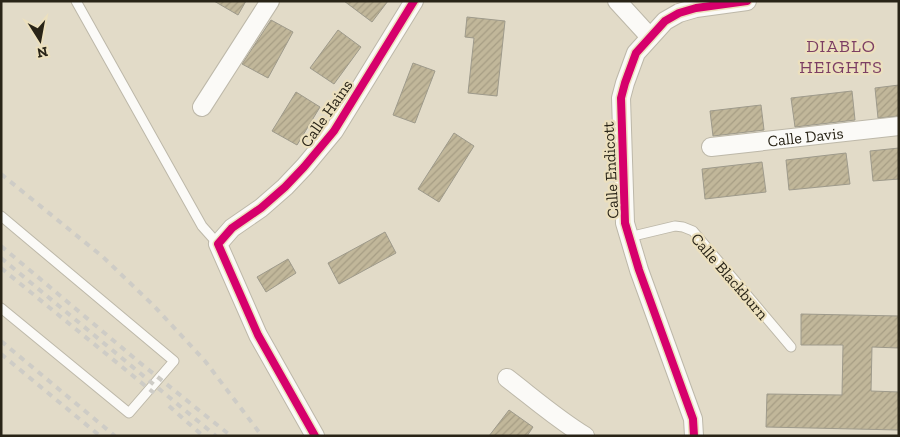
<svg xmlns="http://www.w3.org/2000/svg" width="900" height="437" font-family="'Zilla Slab',serif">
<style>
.building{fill:url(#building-hatch);stroke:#9e9a8b}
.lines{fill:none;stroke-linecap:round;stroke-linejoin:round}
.lane-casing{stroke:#bdb8a9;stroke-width:11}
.street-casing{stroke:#bdb8a9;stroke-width:20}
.lane{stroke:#fbfaf7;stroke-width:9}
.street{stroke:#fbfaf7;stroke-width:18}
.rail{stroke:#ceccc6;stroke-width:4;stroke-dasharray:6 6;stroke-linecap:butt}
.cycleway-casing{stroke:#ece0be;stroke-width:11}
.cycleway{stroke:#d6006c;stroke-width:8}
.labels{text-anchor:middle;stroke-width:4.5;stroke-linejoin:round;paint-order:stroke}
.street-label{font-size:16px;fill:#292417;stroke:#ece0be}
.neighbourhood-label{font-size:18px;letter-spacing:1px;fill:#7c3e64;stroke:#ece0be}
</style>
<defs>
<pattern id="building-hatch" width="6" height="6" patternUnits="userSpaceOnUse" patternTransform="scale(1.25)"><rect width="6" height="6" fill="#c1b79a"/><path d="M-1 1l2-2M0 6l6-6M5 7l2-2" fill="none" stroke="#a69d84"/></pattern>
</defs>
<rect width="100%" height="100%" fill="#e2dbc8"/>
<g class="building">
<path d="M 214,1 L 246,1 L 238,15 Z"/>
<path d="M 344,1 L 388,1 L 372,22 Z"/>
<path d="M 467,17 L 505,21 L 497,96 L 468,93 L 474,38 L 465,37 Z"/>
<path d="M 271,20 L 293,32 L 268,78 L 242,64 Z"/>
<path d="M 338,30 L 361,47 L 334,84 L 310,68 Z"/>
<path d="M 413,63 L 435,71 L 415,123 L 393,115 Z"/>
<path d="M 899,85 L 899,116 L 878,118 L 875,88 Z"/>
<path d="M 852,91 L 855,120 L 795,127 L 791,98 Z"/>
<path d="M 296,92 L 320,107 L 297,145 L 272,131 Z"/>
<path d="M 761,105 L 764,130 L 713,136 L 710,111 Z"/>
<path d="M 454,133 L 474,146 L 439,202 L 418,189 Z"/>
<path d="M 899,148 L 899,179 L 873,181 L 870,151 Z"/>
<path d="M 846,153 L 850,184 L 789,190 L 786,160 Z"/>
<path d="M 762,162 L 766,192 L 705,199 L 702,169 Z"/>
<path d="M 385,232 L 396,253 L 339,284 L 328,263 Z"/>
<path d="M 288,259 L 296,273 L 266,292 L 257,277 Z"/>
<path d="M 801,314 L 899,316 L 899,348 L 872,347 L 871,391 L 899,392 L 899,430 L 766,427 L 767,394 L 842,395 L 843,345 L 801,345 Z"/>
<path d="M 509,410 L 533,427 L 527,436 L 489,436 Z"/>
</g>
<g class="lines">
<g class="lane-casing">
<g id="lane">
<path d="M 76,1 L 202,226 L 218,244"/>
<path d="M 1,216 L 174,361 L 129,413 L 1,308"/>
<path d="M 629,237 L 675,226 L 683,227 L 693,231 L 791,347"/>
</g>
</g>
<g class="street-casing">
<g id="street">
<path d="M 617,1 L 650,37"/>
<path d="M 202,107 L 270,1"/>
<path id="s1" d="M 711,147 L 899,126"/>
<path d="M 507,378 C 533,398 557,419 585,436"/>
<path d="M 315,436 L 258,335 L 218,244 L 232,228 L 261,208 L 285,187 L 304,167 L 334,131 L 414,1"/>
<path d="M 694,436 L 693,419 L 639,270 L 625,223 L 621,98 L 625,83 L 636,53 L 665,21 L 679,13 L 696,8 L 747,1"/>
</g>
</g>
<use href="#lane" class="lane"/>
<use href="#street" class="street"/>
<g class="rail">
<path d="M 1,174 L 103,257 L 154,306 L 205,361 L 262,436"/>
<path d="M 1,246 L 139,362 L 231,436"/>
<path d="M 1,258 L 216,436"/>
<path d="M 1,268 L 154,393"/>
<path d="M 1,341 L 115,436"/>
<path d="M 1,354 L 100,436"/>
<path d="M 169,406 L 203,436"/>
</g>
<g class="cycleway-casing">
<g id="cycleway">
<path d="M 315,436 L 258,335 L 218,244 L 232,228 L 261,208 L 285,187 L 304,167 L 334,131 L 414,1"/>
<path d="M 694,436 L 693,419 L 639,270 L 625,223 L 621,98 L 625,83 L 636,53 L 665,21 L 679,13 L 696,8 L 747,1"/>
</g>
</g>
<use href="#cycleway" class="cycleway"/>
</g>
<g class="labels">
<g class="street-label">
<text transform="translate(326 113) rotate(-55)" y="6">Calle Hains</text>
<text dy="6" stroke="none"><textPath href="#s1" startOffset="95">Calle Davis</textPath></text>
<text transform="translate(610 170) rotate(-93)" y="6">Calle Endicott</text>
<text transform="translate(730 276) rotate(49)" y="6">Calle Blackburn</text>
</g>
<g class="neighbourhood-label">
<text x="841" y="52">DIABLO<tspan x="841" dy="21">HEIGHTS</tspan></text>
</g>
</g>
<rect width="900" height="437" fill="none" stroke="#292417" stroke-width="5"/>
<g transform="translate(40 40) rotate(169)" stroke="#ece0be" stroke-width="4" paint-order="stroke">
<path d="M0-4L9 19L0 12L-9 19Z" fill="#292417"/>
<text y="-8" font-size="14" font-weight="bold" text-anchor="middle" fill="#292417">N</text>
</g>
</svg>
